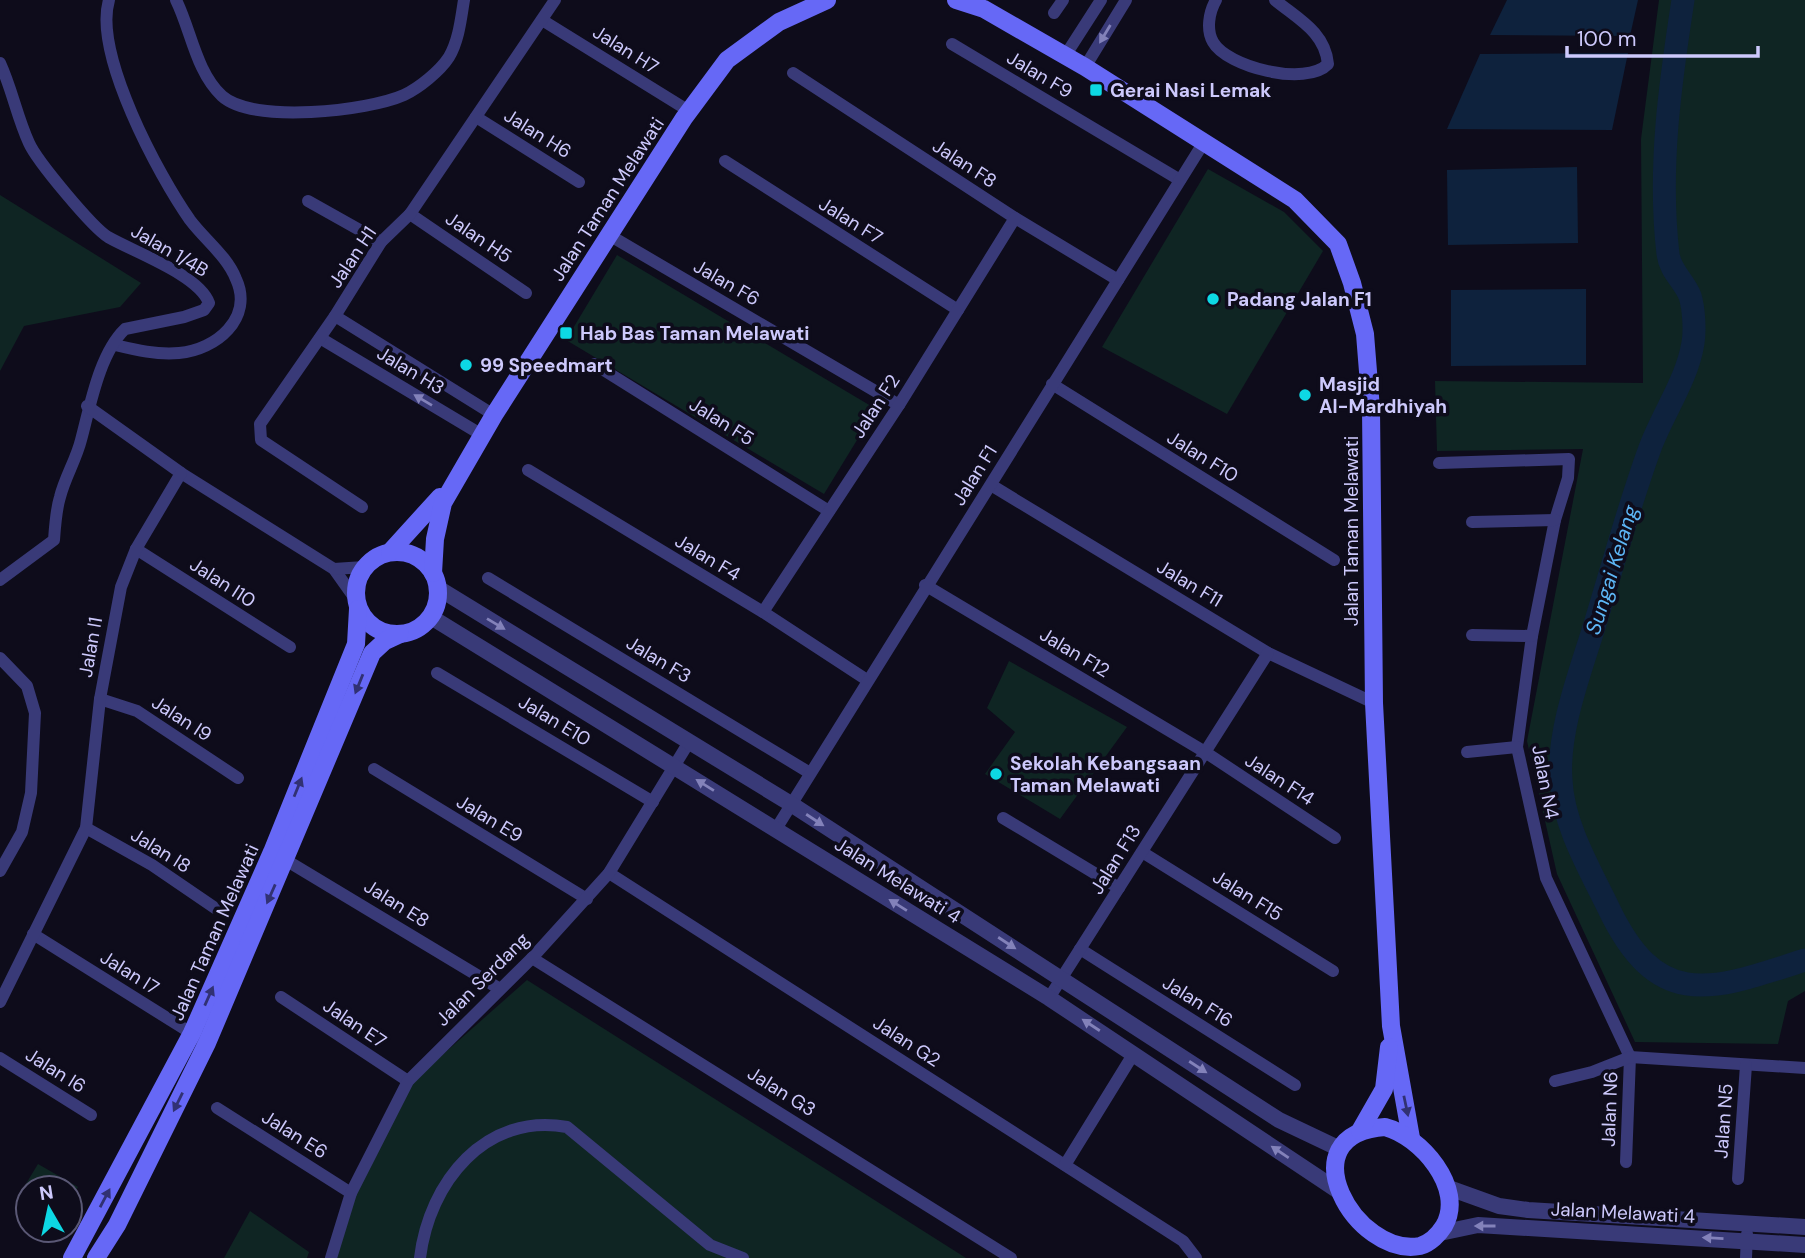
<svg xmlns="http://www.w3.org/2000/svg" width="1805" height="1258" font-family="'DM Sans',sans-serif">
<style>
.green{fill:#0f2523}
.water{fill:#0e223d}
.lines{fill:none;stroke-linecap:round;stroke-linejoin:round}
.river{stroke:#0e223d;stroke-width:23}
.minor{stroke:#393a78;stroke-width:12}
.tertiary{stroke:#393a78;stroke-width:16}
.secondary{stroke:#6668f6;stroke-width:18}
.oneway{fill:#8382ba}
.oneway2{fill:#313173}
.poi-dot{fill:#0dd8e4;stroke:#0e0c1b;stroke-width:2.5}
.labels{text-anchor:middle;stroke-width:7;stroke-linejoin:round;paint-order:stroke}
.street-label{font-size:19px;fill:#cdc9fc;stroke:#0e0c1b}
.poi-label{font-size:19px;font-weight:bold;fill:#cdc9fc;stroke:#0e0c1b;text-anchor:start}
.water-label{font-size:21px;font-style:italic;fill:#5db6f6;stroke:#0e0c1b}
</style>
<rect width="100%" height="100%" fill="#0e0c1b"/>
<g class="green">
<path d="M 1659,0 L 1805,0 L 1805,991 L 1788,1001 L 1778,1044 L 1635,1042 L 1557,874 L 1527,741 L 1583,449 L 1437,451 L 1435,381 L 1643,383 L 1641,139 Z"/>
<path d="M 1208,169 L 1284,212 L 1323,251 L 1227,414 L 1102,347 Z"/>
<path d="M 0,195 L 141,283 L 120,307 L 24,326 L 0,371 Z"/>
<path d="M 617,255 L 876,409 L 824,494 L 566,340 Z"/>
<path d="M 1009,661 L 1127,727 L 1060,819 L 985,774 L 1015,732 L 987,708 Z"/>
<path d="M 527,980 L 966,1258 L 331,1258 L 354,1189 L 405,1088 Z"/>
<path d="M 38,1164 L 78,1187 L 70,1201 L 70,1188 L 28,1188 L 28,1203 L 18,1197 Z"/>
<path d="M 250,1211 L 309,1252 L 307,1258 L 224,1258 Z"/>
</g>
<g class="water">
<path d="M 1507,0 L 1638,0 L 1630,36 L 1490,35 Z"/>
<path d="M 1628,53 L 1612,130 L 1447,129 L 1480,54 Z"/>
<path d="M 1577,167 L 1578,243 L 1448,245 L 1447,170 Z"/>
<path d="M 1586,289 L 1586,365 L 1451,366 L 1451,290 Z"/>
</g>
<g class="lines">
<path class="river" d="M 1683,0 C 1670,84 1658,169 1668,254 C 1670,271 1684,281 1690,296 C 1694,309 1695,331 1693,343 C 1687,380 1663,413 1650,448 C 1629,505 1613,565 1595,624 C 1581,670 1557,731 1561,780 C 1563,824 1589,868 1608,907 C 1658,1013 1712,990 1805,960"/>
<g class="minor">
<path d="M 109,0 C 93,54 159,176 190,220 C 205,240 227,256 236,279 C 254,318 216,350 179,353 C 157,355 136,350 115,345"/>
<path d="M 176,0 C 191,30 196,72 222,96 C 253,124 368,111 404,95 C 419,88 440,71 449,57 C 459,40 461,18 464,0"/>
<path d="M 1216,0 C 1209,12 1206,30 1213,42 C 1227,67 1306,87 1328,64 C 1325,32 1298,19 1275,0"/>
<path d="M 1054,13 L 1063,0"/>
<path d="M 542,20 L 689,111"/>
<path d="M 952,44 L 1180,180"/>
<path d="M 1065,56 L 1101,0"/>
<path d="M 0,63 C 12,89 17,117 29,143 C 37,161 92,227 108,237 C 134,252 199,275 209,303 L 204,310 L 184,317 L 125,329 C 99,354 90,407 81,440 C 76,460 65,477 60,497 C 56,510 55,526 54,540 L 0,580"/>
<path d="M 1085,67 L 1126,0"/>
<path d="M 793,73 L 1015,218 L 1118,280"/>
<path d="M 476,117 L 579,182"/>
<path d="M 725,161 L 958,310"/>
<path d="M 308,201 L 381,242"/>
<path d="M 410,214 L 526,293"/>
<path d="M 609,235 L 899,405"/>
<path d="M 335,316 L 494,415"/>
<path d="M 320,338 L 482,435"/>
<path d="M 594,364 L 829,511"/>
<path d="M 1052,384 L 1334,560"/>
<path d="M 87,406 L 181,473 L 334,569 L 356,600"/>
<path d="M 1439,463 L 1569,459 L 1568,478 L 1555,520 L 1532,636 L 1517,747 L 1546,878 L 1630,1057 L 1626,1162"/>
<path d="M 528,470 L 763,612 L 867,680"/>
<path d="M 991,485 L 1268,653 L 1374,703"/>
<path d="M 362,507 L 261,440 L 260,424 L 335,316 L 381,242 L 410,214 L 555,0"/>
<path d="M 1472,522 L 1555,520"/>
<path d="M 136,549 L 290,647"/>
<path d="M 334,569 L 364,567"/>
<path d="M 488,578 L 810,773"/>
<path d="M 925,585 L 1205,752 L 1335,838"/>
<path d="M 763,612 L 899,405 L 1015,218"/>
<path d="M 1472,635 L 1532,636"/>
<path d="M 0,658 L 27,686 L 35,713 L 31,793 L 22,832 L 0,871"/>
<path d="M 437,673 L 653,802"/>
<path d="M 100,699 L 137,711 L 238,778"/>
<path d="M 1467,752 L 1517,747"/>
<path d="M 374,769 L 587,899"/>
<path d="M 1003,818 L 1119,888"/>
<path d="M 86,828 L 152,865 L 215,908"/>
<path d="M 776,829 L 1204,142"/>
<path d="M 1142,852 L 1333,971"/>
<path d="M 279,856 L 500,989"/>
<path d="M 609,873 L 1183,1241 L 1196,1258"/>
<path d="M 33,934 L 207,1043"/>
<path d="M 1080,949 L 1295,1085"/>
<path d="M 532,958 L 1011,1258"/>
<path d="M 281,997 L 408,1081"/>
<path d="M 1049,998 L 1268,653"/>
<path d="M 0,1002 L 86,828 L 100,699 L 121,587 L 136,549 L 181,473"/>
<path d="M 0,1058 L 91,1115"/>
<path d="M 1555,1081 L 1592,1072 L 1630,1057 L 1805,1068"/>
<path d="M 217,1108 L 351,1193"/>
<path d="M 1065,1165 L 1134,1053"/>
<path d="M 1738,1179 L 1746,1065"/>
<path d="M 331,1258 L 351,1193 L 408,1081 L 532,958 L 609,873 L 689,742"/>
<path d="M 420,1258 C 429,1182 486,1112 567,1127 L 710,1245 L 743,1258"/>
<path d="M 1746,1258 L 1747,1234"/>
</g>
<g class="tertiary">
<path d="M 438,588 L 791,804 L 1279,1120 L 1340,1149"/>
<path d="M 431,617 L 1049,998 L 1337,1190"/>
<path d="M 1449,1188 L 1499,1206 L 1528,1210 L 1805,1227"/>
<path d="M 1440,1233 L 1478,1225 L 1805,1245"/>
</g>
<g class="secondary">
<path d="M 956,0 L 984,9 L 1085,67 L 1295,200 L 1338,244 L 1352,283 L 1365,334 L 1371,409 L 1374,703 L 1391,1026 L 1411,1138"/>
<circle cx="397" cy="593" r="41"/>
<path d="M 390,552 L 440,497"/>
<path d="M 433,573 L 435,539 L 443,503 L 494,415 L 684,118 L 727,60 L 779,22 L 827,0"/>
<path d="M 1385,1127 C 1420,1136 1466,1188 1444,1226 C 1439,1234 1430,1243 1420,1246 C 1356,1258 1285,1134 1385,1127 Z"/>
<path d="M 1360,1131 L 1384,1089 L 1389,1047"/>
<path d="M 72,1258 L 192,1033 L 272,852 L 356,644 L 358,609"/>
<path d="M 96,1258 L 117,1225 L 207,1043 L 372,653 L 385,641 L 400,634"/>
</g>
</g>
<defs><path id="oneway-solid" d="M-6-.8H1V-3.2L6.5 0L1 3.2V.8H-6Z" transform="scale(1.75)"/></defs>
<g class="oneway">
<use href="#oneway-solid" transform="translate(1105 34) rotate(121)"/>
<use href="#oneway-solid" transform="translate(423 400) rotate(-149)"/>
<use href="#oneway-solid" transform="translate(496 624) rotate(31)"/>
<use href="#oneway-solid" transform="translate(705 785) rotate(-148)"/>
<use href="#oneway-solid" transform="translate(815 820) rotate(33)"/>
<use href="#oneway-solid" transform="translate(898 905) rotate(-148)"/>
<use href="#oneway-solid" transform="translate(1007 943) rotate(33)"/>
<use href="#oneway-solid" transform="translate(1091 1025) rotate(-147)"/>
<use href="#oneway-solid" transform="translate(1198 1067) rotate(33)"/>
<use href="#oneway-solid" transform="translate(1280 1152) rotate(-146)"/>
<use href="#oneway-solid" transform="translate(1485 1226) rotate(-180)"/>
<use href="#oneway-solid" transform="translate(1713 1238) rotate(-177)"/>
</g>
<g class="oneway2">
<use href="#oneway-solid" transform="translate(359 684) rotate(112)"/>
<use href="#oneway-solid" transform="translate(298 787) rotate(-68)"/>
<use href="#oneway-solid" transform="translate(271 894) rotate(114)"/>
<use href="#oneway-solid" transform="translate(209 996) rotate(-66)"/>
<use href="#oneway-solid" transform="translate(178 1102) rotate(116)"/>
<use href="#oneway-solid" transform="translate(1406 1106) rotate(78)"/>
<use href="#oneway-solid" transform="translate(105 1198) rotate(-62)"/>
</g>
<g class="poi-dot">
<rect x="1089" y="83" width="14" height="14" rx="3.5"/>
<circle cx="1213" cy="299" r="7"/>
<rect x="559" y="326" width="14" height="14" rx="3.5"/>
<circle cx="466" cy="365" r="7"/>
<circle cx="1305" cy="395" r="7"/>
<circle cx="996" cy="774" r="7"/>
</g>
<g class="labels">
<g class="street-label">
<text transform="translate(626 49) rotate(32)" y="7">Jalan H7</text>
<text transform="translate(1040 74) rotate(31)" y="7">Jalan F9</text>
<text transform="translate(538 133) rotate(32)" y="7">Jalan H6</text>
<text transform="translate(965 163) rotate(33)" y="7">Jalan F8</text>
<text transform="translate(607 199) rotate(-57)" y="7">Jalan Taman Melawati</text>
<text transform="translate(851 220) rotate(32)" y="7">Jalan F7</text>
<text transform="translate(479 237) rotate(34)" y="7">Jalan H5</text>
<text transform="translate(170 250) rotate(30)" y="7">Jalan 1/4B</text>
<text transform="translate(352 257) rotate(-56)" y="7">Jalan H1</text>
<text transform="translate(727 282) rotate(30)" y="7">Jalan F6</text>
<text transform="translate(411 370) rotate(31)" y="7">Jalan H3</text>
<text transform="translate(875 406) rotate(-57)" y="7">Jalan F2</text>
<text transform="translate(722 421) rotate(32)" y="7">Jalan F5</text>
<text transform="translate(1203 456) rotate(32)" y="7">Jalan F10</text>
<text transform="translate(974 475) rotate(-58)" y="7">Jalan F1</text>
<text transform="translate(1351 531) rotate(-90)" y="7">Jalan Taman Melawati</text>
<text transform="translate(708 557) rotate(31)" y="7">Jalan F4</text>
<text transform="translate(223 582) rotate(33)" y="7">Jalan I10</text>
<text transform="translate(1190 583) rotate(31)" y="7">Jalan F11</text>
<text transform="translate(90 647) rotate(-80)" y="7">Jalan I1</text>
<text transform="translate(1075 652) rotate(31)" y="7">Jalan F12</text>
<text transform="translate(659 659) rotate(31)" y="7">Jalan F3</text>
<text transform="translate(182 718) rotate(33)" y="7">Jalan I9</text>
<text transform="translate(555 720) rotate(31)" y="7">Jalan E10</text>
<text transform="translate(1280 779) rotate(33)" y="7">Jalan F14</text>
<text transform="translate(1546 782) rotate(79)" y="7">Jalan N4</text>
<text transform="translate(490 818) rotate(31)" y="7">Jalan E9</text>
<text transform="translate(161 850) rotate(32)" y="7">Jalan I8</text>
<text transform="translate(1115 859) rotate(-58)" y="7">Jalan F13</text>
<text transform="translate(898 880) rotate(32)" y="7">Jalan Melawati 4</text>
<text transform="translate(1248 895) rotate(32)" y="7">Jalan F15</text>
<text transform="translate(397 903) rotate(32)" y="7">Jalan E8</text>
<text transform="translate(214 932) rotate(-66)" y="7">Jalan Taman Melawati</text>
<text transform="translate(130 972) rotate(32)" y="7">Jalan I7</text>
<text transform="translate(482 979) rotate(-45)" y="7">Jalan Serdang</text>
<text transform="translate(1198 1001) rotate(32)" y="7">Jalan F16</text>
<text transform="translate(355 1023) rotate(34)" y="7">Jalan E7</text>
<text transform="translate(907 1041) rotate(33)" y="7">Jalan G2</text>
<text transform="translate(56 1070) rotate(32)" y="7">Jalan I6</text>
<text transform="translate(782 1091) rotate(32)" y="7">Jalan G3</text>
<text transform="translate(1609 1109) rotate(-88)" y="7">Jalan N6</text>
<text transform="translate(1723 1121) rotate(-86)" y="7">Jalan N5</text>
<text transform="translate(295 1134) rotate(32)" y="7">Jalan E6</text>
<text transform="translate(1623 1212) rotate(3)" y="7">Jalan Melawati 4</text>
</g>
<g class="poi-label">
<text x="1110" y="97">Gerai Nasi Lemak</text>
<text x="1227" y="306">Padang Jalan F1</text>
<text x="580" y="340">Hab Bas Taman Melawati</text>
<text x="480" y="372">99 Speedmart</text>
<text x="1319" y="391">Masjid<tspan x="1319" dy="22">Al-Mardhiyah</tspan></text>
<text x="1010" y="770">Sekolah Kebangsaan<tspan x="1010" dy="22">Taman Melawati</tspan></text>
</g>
<g class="water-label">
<text transform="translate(1612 570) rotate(-73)" y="7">Sungai Kelang</text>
</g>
</g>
<g transform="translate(49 1209) rotate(351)"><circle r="33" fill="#0e0c1b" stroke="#5a5875" stroke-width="2"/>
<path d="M0-5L12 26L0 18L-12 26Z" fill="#0dd8e4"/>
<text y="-10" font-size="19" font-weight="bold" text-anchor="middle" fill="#cdc9fc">N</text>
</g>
<path d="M1567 46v10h191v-10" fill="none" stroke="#cdc9fc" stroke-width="3.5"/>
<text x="1577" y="46" font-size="21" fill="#cdc9fc" stroke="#0e0c1b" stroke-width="5" paint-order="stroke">100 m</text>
</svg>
